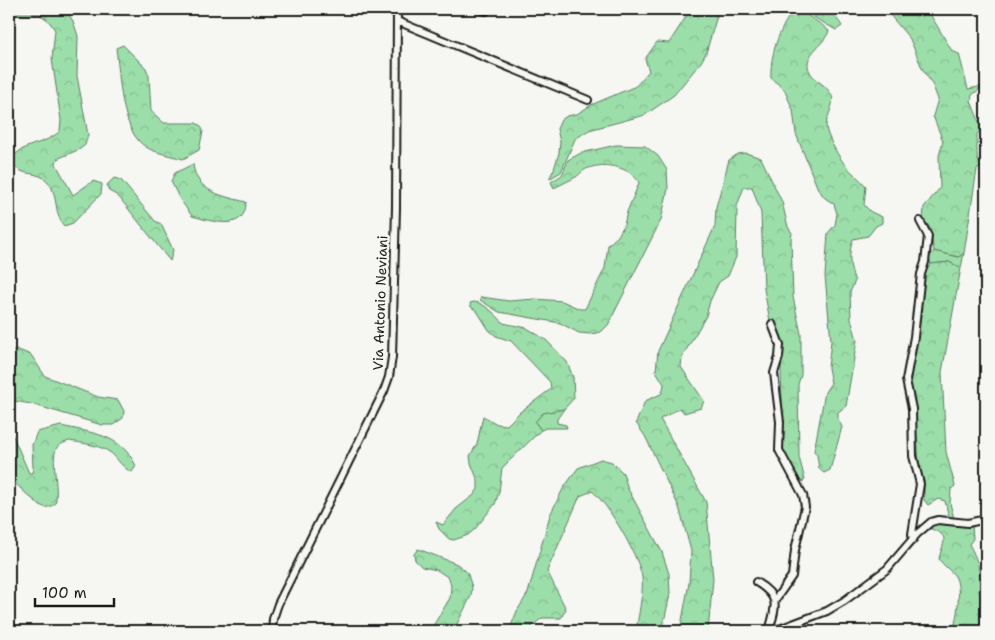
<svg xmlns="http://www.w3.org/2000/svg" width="995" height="640" font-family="'Shantell Sans',sans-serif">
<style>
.green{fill:#9cdea9;stroke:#5c7d62}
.forest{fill:url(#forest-crowns);stroke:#5c7d62}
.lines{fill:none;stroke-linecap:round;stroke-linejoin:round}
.street-casing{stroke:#1c1c1c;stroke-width:10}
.street{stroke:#f6f6f2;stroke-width:6}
.labels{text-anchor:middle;stroke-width:5;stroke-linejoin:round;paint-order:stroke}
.street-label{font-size:14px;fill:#1c1c1c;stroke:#f6f6f2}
</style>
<defs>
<pattern id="forest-crowns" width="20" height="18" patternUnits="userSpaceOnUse" patternTransform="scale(1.25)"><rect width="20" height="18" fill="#9cdea9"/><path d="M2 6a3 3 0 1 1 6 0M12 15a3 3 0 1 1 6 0" fill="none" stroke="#86be91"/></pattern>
</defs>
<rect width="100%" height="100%" fill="#f6f6f2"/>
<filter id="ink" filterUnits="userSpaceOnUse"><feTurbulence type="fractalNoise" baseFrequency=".02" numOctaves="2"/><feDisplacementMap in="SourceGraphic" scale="10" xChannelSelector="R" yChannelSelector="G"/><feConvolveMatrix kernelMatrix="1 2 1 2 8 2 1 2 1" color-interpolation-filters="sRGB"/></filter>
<g filter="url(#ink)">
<g class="green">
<path d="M 934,251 L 959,257 L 964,253 L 961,268 L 949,262 L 931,264 L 929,258 Z"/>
<path d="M 564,409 L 557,419 L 557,423 L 566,425 L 567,428 L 546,428 L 541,430 L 535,422 L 543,412 Z"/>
</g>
<g class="forest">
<path d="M 11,9 L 65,9 L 73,21 L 78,36 L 77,76 L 88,135 L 85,145 L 80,149 L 57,159 L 56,164 L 73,195 L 93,181 L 102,184 L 101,194 L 73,223 L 64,226 C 54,215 58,195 49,183 C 42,173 30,175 21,171 C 16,169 12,164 9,161 C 26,140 43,147 60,131 L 61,120 L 52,59 L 55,30 L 48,20 L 39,14 L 20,14 Z"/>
<path d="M 691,9 L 719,9 L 706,53 L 701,62 L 674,95 L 645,115 L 589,130 L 575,139 L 561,172 L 549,179 L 554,169 L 559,153 L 560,142 L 557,129 L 561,120 L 567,116 L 577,114 L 591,105 L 636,86 L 649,71 L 645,59 L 657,42 L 669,43 Z"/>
<path d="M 790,9 L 800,9 C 808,18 821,22 829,31 C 825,43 809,51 808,63 C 807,79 827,83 832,96 C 835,105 826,117 826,126 C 826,135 840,160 847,167 C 852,173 860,179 866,186 L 864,205 L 871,212 L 882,217 L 882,223 L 876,226 L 868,236 L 853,239 C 848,254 849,267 855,281 L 850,292 L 851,319 L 857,340 L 846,406 L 838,412 L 838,419 L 842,427 L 830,470 L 824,473 L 819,469 L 817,455 L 814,451 L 825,392 L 831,383 L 828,368 L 831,341 L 825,276 L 828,233 L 835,225 L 837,214 L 834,204 L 825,198 L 818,189 L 796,134 L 793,110 L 784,89 L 771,78 C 770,62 775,42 783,27 C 786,20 790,17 790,9 Z"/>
<path d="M 804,9 C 824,9 831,8 842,26 L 836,30 L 815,18 Z"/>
<path d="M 885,9 L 927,9 L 952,51 L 959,54 L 968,89 L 984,86 L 972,95 L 971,101 L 982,129 L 977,134 L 977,153 L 978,161 L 984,164 L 984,167 L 977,169 L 964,253 L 959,257 L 934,251 L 929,226 L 923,221 L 924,207 L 940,188 L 939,156 L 943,141 L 933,116 L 938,99 L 932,84 L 922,68 L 910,39 Z"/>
<path d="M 123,45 L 146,68 L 149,76 L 151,111 L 164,123 L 196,123 L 201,126 L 203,131 L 199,150 L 183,159 C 173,156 155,153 146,147 C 120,131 120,75 116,48 Z"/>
<path d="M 616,145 L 645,146 L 658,156 L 667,170 L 668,189 L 661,220 L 608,325 L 601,332 L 591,334 L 579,333 L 560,323 L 499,312 L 480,300 L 481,297 L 509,301 L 535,299 L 562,301 L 580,309 L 585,309 L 605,268 L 608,245 L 618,236 L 624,225 L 627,212 L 639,183 C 632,167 604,162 589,168 C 584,169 580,174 576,177 C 569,181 561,184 554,188 L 551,182 L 562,175 L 568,160 L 581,153 Z"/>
<path d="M 746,153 L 761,158 L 782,202 L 788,227 L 792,233 L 791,240 L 793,297 L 801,334 L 801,375 L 798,384 L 799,457 L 805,480 L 800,483 L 782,453 L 781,440 L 783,426 L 781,371 L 782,352 L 772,332 L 764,289 L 761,213 L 752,187 L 744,187 L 737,206 L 736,257 L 728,276 L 719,282 L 710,301 L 706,316 L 682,357 L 681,367 L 704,401 L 701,408 L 684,413 L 680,408 L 660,419 L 706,502 L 713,579 L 708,631 L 680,631 L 689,583 L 691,551 L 679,507 L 645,436 L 636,423 L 645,401 L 661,394 L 663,390 L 664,384 L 656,371 L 658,351 L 715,226 L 716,207 L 729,160 L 738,154 Z"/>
<path d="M 193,164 C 196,193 224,196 246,202 C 246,233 211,221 192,216 L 179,198 L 171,181 L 175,173 Z"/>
<path d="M 114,178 L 121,180 L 155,221 L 161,224 L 173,250 L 170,261 L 118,196 L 109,191 L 107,185 Z"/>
<path d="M 949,262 L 961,268 L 942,372 L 946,452 L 955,486 L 951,489 L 950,503 L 954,519 L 949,518 L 945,501 L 938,499 L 928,505 L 924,500 L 924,484 L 919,463 L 915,413 L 908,378 L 913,361 L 925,272 L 931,264 Z"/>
<path d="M 474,302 C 483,302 498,316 503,323 L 527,328 L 546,340 L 567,362 L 573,377 L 574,398 L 564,409 L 543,413 L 535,422 L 541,430 L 502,468 L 499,492 L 495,504 L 475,529 L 468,535 L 454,540 L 449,539 L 439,529 L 436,522 L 443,525 L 456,509 L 474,495 L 478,489 L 478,481 L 471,463 L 470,456 L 477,444 L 483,416 L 497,424 L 507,425 L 520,412 L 551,389 L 550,382 L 511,341 L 496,336 L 489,330 L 477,311 L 471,307 L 470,303 Z"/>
<path d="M 16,349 L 31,355 L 45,376 L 98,397 L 118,400 L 124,411 L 123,418 L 113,425 L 102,425 L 31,404 L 9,400 L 9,350 Z"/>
<path d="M 61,426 C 92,433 121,434 136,466 L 132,472 C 123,469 118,459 111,453 C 100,445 82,443 69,441 C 66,442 61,444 58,446 C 49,456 60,488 55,504 C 51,506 48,508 44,507 C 39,506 10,480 9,475 C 6,466 9,438 9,427 L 29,473 L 32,473 L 33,468 L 32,445 L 37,432 Z"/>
<path d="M 601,459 L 612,462 L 623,473 L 628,489 L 662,552 L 669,574 L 670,594 L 662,631 L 636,631 C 638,618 644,590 642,577 C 639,557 608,503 592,491 L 580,496 L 547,571 L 566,609 L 561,618 L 542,618 L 532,626 L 531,631 L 509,631 L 517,611 L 528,593 L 550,515 L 563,489 L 578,468 Z"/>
<path d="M 938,522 L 957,526 L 972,525 L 973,539 L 969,544 C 985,573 985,599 981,631 L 953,631 C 957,619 962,587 955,576 C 951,570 943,566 939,559 C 942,543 952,536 931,529 L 930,526 Z"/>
<path d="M 418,549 L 457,564 L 467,572 L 472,587 L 471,596 L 457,624 L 449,631 L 435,631 L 433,626 L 450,598 L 451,586 L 449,578 L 437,570 L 422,567 L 415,560 L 414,554 Z"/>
</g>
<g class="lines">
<g class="street-casing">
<g id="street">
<path d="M 386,9 L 397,13"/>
<path d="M 478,9 L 486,11"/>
<path d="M 397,21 L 588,100"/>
<path d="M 772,324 L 780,345 L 779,357 L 774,373 L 780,422 L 779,450 L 803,495 L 805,507 L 795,550 L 792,576 L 775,600"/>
<path d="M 913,540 L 912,534 L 920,484 L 913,456 L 912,409 L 906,380 L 914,337 L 921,274 L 925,262 L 928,236 L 920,221"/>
<path d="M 756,582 C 781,597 776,606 769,631"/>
<path d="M 272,631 L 273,619 L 278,604 L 384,391 L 389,377 L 392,357 L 396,208 L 397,9"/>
<path d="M 774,631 L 827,611 L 844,601 L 887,569 L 917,534 L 931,522 L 938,520 L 968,523 L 986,519"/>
</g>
</g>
<use href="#street" class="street"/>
</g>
</g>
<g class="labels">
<g class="street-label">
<text transform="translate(380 303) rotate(-88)" y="5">Via Antonio Neviani</text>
</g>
</g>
<rect width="995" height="640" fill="none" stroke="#f6f6f2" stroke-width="30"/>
<rect x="15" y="15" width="965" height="610" fill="none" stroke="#1c1c1c" stroke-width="2" filter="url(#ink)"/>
<path d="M35 598v8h79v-8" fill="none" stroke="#1c1c1c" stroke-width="2.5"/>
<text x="42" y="598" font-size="15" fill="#1c1c1c" stroke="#f6f6f2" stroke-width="4" paint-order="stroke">100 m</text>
</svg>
